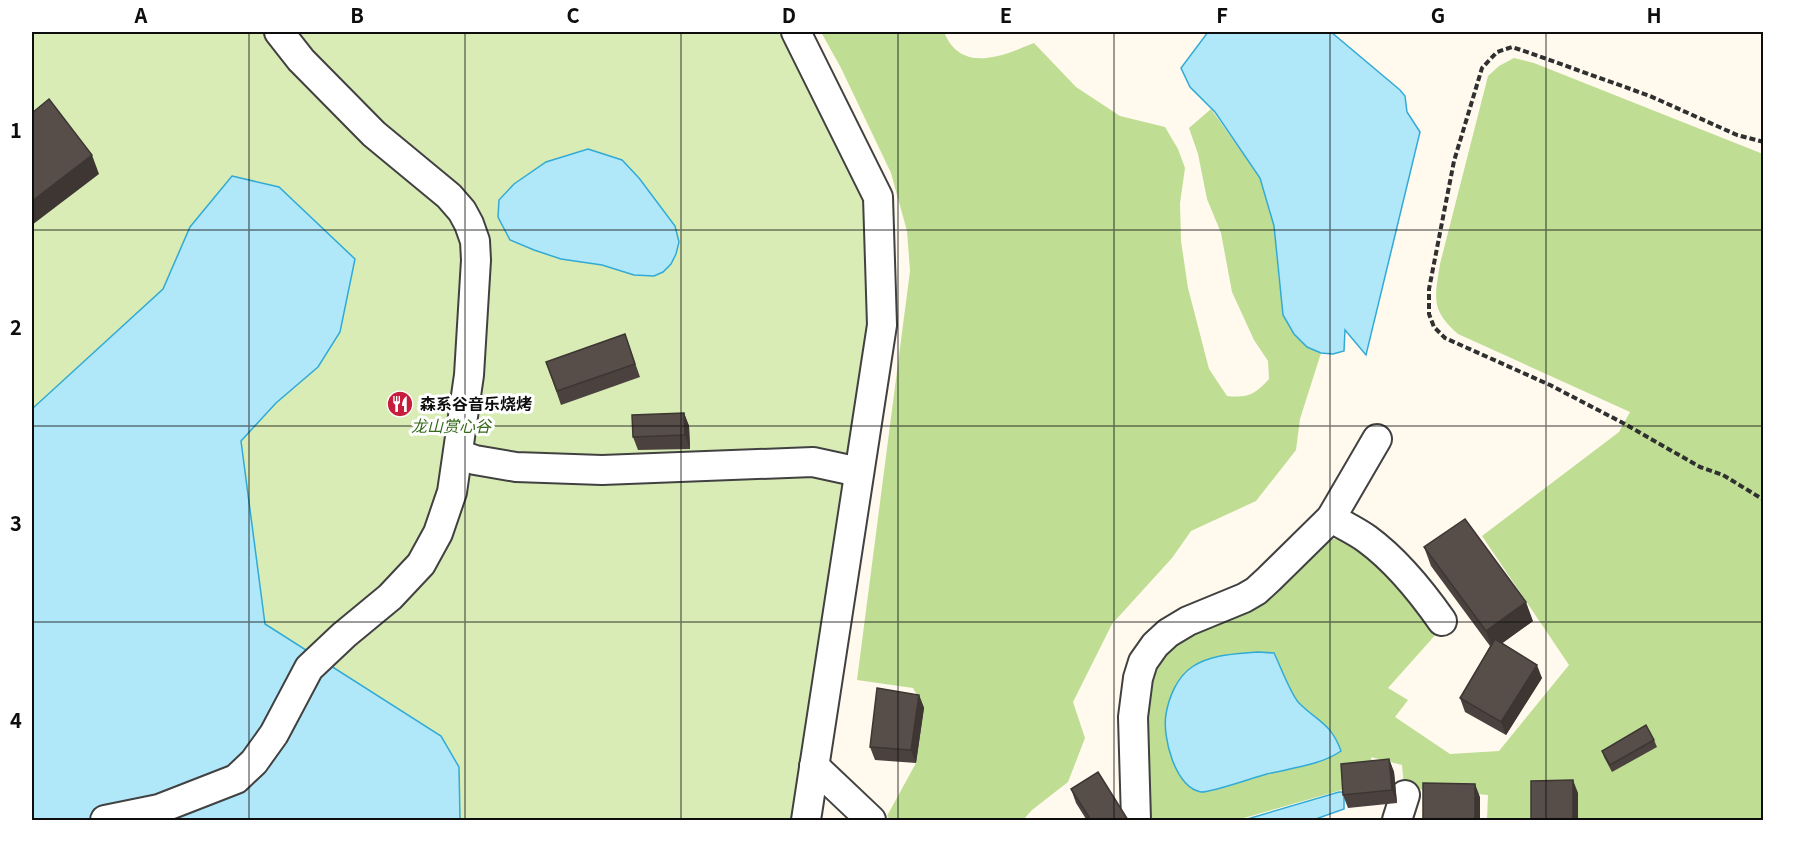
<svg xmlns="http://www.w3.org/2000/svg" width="1795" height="852" font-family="Georgia,'Noto Sans SC',serif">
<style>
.green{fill:#d9ecb5}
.forest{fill:#bfde94}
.water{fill:#b0e8fa;stroke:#32aad5;stroke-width:1.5}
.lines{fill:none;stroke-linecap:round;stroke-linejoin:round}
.minor-casing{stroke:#414141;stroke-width:32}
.path{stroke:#303030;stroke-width:4;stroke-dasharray:6 3;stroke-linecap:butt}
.minor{stroke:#fff;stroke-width:28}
.wall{fill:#4b423f}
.shaded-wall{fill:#3d3633}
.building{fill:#574d49;stroke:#3d3633;stroke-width:1.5}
.grid{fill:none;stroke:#0e0e0e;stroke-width:1.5;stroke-opacity:0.55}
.labels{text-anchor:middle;stroke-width:6;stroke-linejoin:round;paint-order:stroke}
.poi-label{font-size:16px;font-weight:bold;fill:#0e0e0e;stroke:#fff;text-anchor:start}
.park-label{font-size:16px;font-style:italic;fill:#356a1a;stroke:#fff}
.neatline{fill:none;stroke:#0e0e0e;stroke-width:2}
.grid-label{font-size:20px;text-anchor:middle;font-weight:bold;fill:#0e0e0e}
</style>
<rect width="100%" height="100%" fill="#fff9ee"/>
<path class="green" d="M 32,32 L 783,32 L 867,206 L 871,327 L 790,820 L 32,820 Z"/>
<g class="forest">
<path d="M 821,32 L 944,32 C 961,74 1002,56 1034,43 L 1076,87 L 1120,116 L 1165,127 L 1178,149 L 1185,168 L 1180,203 L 1181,241 L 1188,288 L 1209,369 L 1227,396 C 1247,398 1255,395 1269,379 L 1268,361 L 1254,340 L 1232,292 L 1221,233 L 1207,199 L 1198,154 L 1189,128 L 1211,109 L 1260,178 L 1274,226 L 1279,282 L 1294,334 L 1307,347 L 1321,353 L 1300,419 L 1296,450 L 1256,501 L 1191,531 L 1172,558 L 1112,624 L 1073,702 L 1085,738 L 1068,782 L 1032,810 L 1023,820 L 891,820 L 887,816 L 916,763 L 924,708 L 913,688 L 857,680 L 910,271 L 907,231 L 891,173 L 841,68 Z"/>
<path d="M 1514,58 L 1534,63 L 1763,154 L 1763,820 L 1487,820 L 1488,795 L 1404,788 L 1402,765 L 1371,757 L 1374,772 L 1345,789 L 1237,820 L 1144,820 L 1139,719 L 1153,659 L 1318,543 C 1322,542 1327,539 1331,539 C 1369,536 1417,606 1438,632 L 1388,688 L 1408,700 L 1395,717 L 1450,754 L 1499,751 L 1569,665 L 1482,536 L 1619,432 L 1630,412 L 1458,334 C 1430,309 1435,298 1440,264 L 1488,76 L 1499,66 Z"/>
</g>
<g class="water">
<path d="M 1208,32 L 1331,32 L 1400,90 L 1405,96 L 1407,112 L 1420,132 L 1366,355 L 1345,330 L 1344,351 L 1333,354 L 1321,353 L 1307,347 L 1294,334 L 1283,315 L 1274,226 L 1260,178 L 1215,112 L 1190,87 L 1181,68 Z"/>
<path d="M 588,149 L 622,160 L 639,178 L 675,226 L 679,242 L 676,254 L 671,264 L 663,272 L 654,276 L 634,275 L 602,265 L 561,259 L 534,250 L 510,240 L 498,217 L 499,200 L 514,184 L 546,162 Z"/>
<path d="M 232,176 L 279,187 L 355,259 L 340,332 L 318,367 L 276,403 L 241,441 L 265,624 L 441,736 L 459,767 L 460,820 L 32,820 L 32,409 L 163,289 L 190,227 Z"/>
<path d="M 1258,652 L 1274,653 C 1280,665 1291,695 1299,703 C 1318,722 1331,723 1341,751 C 1321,765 1292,768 1267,774 C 1255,777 1210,793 1201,792 C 1175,787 1162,737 1166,714 C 1169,697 1177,677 1192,667 C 1211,654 1236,654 1258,652 Z"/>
<path d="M 1339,792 L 1344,792 L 1344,809 L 1313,820 L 1244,820 Z"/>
</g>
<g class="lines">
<g class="minor-casing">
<g id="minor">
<path d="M 796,32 L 878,197 L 882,325 L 806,820"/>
<path d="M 458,454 L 475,460 L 516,467 L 602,470 L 813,462 L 859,472"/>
<path d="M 1331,518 C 1343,525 1356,531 1367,539 C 1397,561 1421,591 1442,621"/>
<path d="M 814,766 L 871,820"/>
<path d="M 105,820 L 159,809 L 236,779 L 254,762 L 274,734 L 309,668 L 344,635 L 390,597 L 421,564 L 438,533 L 452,492 L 469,375 L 476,260 L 475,241 L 469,224 L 462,211 L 449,196 L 374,134 L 301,60 L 279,32"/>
<path d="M 1136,820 L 1133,717 L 1138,678 L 1143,662 L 1155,645 L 1168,633 L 1188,621 L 1244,598 L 1256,591 L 1269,579 L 1331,518 L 1377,439"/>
<path d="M 1397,820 L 1405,795"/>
</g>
</g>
<path class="path" d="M 1764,142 L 1737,135 L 1650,96 L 1530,53 L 1512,47 L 1497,52 L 1482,68 L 1454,161 L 1429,289 L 1429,314 L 1434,327 L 1445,338 L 1550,385 L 1623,423 L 1700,467 L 1723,475 L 1764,500"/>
<use href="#minor" class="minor"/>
</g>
<g class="wall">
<path d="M 625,334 L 640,377 L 561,405 L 546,362 Z"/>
<path d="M 684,413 L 689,426 L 690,449 L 638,450 L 633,437 Z"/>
<path d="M 1424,547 L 1533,621 L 1502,643 L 1542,678 L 1506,735 L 1465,712 L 1460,698 L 1490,646 L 1431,566 Z"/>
<path d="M 919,695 L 924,708 L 916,763 L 875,760 L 870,747 Z"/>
<path d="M 1654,740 L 1657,747 L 1612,772 L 1604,757 L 1602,751 Z"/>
<path d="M 1389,759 L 1394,772 L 1397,803 L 1348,808 L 1343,795 Z"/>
<path d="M 1071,789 L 1128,820 L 1086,819 L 1076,803 Z"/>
</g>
<g class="shaded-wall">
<path d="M 92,155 L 99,174 L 32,225 L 32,201 Z"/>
<path d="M 684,413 L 689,426 L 690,449 L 685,435 Z"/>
<path d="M 1526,602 L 1533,621 L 1493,650 L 1486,631 Z"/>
<path d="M 1537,665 L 1542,678 L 1506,735 L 1501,722 Z"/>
<path d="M 919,695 L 924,708 L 916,763 L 911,750 Z"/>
<path d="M 1389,759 L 1394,772 L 1397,803 L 1392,790 Z"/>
<path d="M 1573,780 L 1578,793 L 1578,820 L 1573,820 Z"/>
<path d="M 1475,784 L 1480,797 L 1480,820 L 1475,820 Z"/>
</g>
<g class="building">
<path d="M 49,99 L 92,155 L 32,201 L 32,113 Z"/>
<path d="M 625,334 L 635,364 L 557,391 L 546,362 Z"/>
<path d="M 684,413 L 685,435 L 633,437 L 632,415 Z"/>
<path d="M 1465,519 L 1526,602 L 1486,631 L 1424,547 Z"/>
<path d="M 1495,639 L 1537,665 L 1501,722 L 1460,698 Z"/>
<path d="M 877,688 L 919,695 L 911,750 L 870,747 Z"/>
<path d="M 1646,725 L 1654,740 L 1610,765 L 1602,751 Z"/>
<path d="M 1389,759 L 1392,790 L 1343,795 L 1341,764 Z"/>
<path d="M 1098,772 L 1128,820 L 1084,820 L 1089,817 L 1071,789 Z"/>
<path d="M 1573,780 L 1573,820 L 1531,820 L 1531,781 Z"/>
<path d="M 1423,783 L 1475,784 L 1475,820 L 1423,820 Z"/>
</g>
<path class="grid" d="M 249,32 L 249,820M 465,32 L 465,820M 681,32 L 681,820M 898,32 L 898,820M 1114,32 L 1114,820M 1330,32 L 1330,820M 1546,32 L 1546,820M 32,230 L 1764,230M 32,426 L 1764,426M 32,622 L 1764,622"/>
<defs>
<g id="restaurant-disc" transform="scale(1.35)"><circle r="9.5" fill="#c61d3c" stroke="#fff"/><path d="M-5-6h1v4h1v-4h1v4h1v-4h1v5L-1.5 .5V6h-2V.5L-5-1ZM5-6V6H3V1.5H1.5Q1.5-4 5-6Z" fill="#fff"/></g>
</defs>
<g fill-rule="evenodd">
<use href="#restaurant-disc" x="400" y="404"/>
</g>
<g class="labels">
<g class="poi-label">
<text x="420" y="410">森系谷音乐烧烤</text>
</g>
<g class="park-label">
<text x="451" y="432">龙山赏心谷</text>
</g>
</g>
<rect width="1795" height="852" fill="none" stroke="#ffffff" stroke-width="66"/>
<rect x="33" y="33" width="1729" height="786" class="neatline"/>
<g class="grid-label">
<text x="141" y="23">A</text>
<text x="357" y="23">B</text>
<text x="573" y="23">C</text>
<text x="789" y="23">D</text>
<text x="1006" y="23">E</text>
<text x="1222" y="23">F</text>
<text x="1438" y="23">G</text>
<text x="1654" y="23">H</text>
<text x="16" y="138">1</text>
<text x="16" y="335">2</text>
<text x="16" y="531">3</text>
<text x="16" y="728">4</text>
</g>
</svg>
